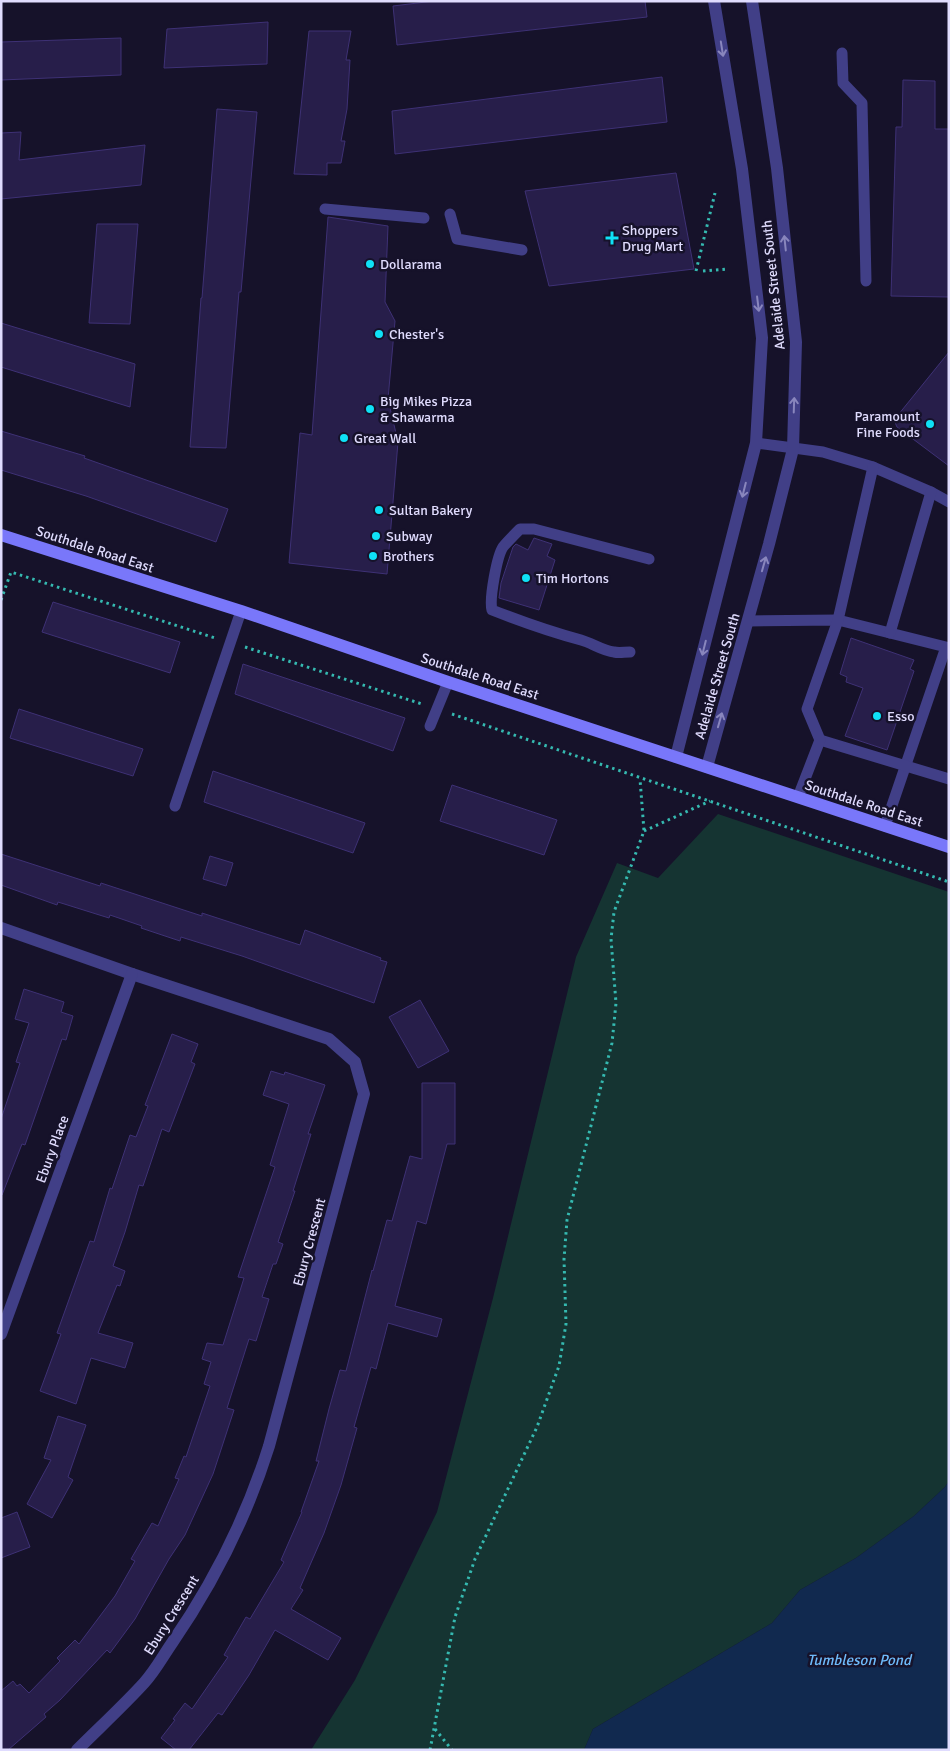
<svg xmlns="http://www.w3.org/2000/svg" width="950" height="1751" font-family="Signika,sans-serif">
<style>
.green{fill:#153432}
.water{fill:#11294f}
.building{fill:#271e4a;stroke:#3e3175}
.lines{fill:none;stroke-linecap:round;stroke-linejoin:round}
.path{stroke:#35b9b0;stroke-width:3;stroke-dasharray:2.5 4;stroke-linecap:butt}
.service{stroke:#413f87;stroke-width:11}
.minor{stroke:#413f87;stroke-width:12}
.tertiary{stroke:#413f87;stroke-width:12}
.secondary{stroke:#7977fa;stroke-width:12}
.oneway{stroke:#8986bd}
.poi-dot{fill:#0fe1f6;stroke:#16122a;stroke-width:2}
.labels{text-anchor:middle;stroke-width:5;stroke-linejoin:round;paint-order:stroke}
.poi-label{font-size:14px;fill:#e0dcfe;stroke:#16122a;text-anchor:start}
.street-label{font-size:14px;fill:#e0dcfe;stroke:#16122a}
.water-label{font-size:15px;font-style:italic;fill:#6ebafa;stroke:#16122a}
</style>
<rect width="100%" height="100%" fill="#16122a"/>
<path class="green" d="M 718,814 L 949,892 L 949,1481 L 945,1487 L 914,1516 L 856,1558 L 800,1590 L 772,1623 L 593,1729 L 584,1750 L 311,1750 L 355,1680 L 437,1512 L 493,1298 L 576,957 L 617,863 L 658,878 Z"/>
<path class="water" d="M 949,1481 L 949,1750 L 584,1750 L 593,1729 L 772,1623 L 800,1590 L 856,1558 L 914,1516 L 945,1487 Z"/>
<g class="building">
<path d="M 434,1 L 645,1 L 647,17 L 397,45 L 393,6 Z"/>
<path d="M 268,22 L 267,64 L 164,68 L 167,29 Z"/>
<path d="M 309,31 L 351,31 L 346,60 L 350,60 L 347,109 L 341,141 L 345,141 L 341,163 L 327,163 L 327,175 L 294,174 Z"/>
<path d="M 121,38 L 121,75 L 1,80 L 1,42 Z"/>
<path d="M 662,77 L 667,122 L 395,154 L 392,111 Z"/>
<path d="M 903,80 L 935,81 L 935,129 L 949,129 L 949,297 L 891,296 L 896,127 L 902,127 Z"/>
<path d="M 217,109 L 257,112 L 241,292 L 239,292 L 226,448 L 190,447 L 201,298 L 202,298 Z"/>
<path d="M 21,132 L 19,160 L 145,145 L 141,185 L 1,199 L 1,133 Z"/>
<path d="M 676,173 L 694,269 L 549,286 L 525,191 Z"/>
<path d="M 328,217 L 388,226 L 385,302 L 395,321 L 388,399 L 398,442 L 387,574 L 289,563 L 300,433 L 312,435 Z"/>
<path d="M 97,224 L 138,224 L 130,324 L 89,323 Z"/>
<path d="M 1,323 L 135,364 L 130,407 L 1,367 Z"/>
<path d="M 949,352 L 949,466 L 897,427 L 894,420 Z"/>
<path d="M 1,431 L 85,456 L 84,458 L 228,509 L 216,542 L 86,496 L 1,470 Z"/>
<path d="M 534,538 L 552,544 L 547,556 L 555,560 L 539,610 L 499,598 L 501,583 L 513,547 L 516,544 L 528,550 Z"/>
<path d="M 53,602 L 180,642 L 170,673 L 42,632 Z"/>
<path d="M 851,638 L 914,660 L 910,669 L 914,671 L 887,750 L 845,736 L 863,688 L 846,682 L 847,677 L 840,674 Z"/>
<path d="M 243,664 L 405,718 L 393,751 L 235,694 Z"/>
<path d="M 19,709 L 143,749 L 133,776 L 10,738 Z"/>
<path d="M 213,771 L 365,823 L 353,853 L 204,802 Z"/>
<path d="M 452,785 L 557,820 L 544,855 L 440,821 Z"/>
<path d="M 1,854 L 100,886 L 101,883 L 202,916 L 202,913 L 300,945 L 305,930 L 381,958 L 380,960 L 387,962 L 374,1003 L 242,956 L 181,937 L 180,941 L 141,928 L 142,926 L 110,915 L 109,918 L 58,902 L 57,905 L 1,885 Z"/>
<path d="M 210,856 L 233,863 L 226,886 L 203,879 Z"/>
<path d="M 24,989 L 64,1002 L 61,1012 L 73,1016 L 66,1040 L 62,1039 L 25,1145 L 22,1144 L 2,1195 L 1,1119 L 20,1063 L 16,1062 L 29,1023 L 15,1019 Z"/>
<path d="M 420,1000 L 449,1051 L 418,1068 L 389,1017 Z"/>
<path d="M 172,1034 L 198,1044 L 191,1062 L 195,1064 L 169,1132 L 162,1129 L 143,1186 L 139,1185 L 125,1232 L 113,1266 L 125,1271 L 120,1286 L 117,1285 L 98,1333 L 133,1343 L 125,1368 L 91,1358 L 76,1404 L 40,1391 L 61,1334 L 57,1333 L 76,1280 L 90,1241 L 94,1242 L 110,1188 L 112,1189 L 130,1135 L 136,1137 L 148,1106 L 145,1105 Z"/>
<path d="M 271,1071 L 284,1075 L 285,1072 L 325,1085 L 308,1134 L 311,1134 L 293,1191 L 295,1191 L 278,1242 L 283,1244 L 276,1264 L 273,1264 L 262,1297 L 269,1299 L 256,1341 L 249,1339 L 227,1408 L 234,1410 L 213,1474 L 185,1535 L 169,1559 L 135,1619 L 110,1653 L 107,1650 L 60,1700 L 44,1714 L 46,1717 L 8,1750 L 1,1750 L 1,1691 L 13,1681 L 17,1686 L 20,1684 L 29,1693 L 60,1661 L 57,1658 L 75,1640 L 79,1644 L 115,1596 L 135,1561 L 131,1559 L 152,1523 L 158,1526 L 179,1479 L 175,1478 L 184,1456 L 186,1457 L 210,1386 L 204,1384 L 211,1362 L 202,1359 L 207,1343 L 223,1345 L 244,1278 L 238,1277 L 275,1167 L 270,1165 L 289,1104 L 263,1095 Z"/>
<path d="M 422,1083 L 455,1083 L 455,1144 L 447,1144 L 426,1224 L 417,1221 L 395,1306 L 442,1319 L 437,1337 L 388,1323 L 376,1369 L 371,1367 L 354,1427 L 357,1428 L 341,1485 L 324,1533 L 300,1588 L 303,1590 L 291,1609 L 341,1638 L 328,1660 L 275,1630 L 249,1675 L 222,1715 L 218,1713 L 189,1750 L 176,1750 L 161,1738 L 175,1720 L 173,1719 L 185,1703 L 192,1709 L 228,1657 L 224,1655 L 246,1617 L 250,1619 L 284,1562 L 281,1560 L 302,1512 L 301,1512 L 319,1461 L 316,1461 L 329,1409 L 340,1370 L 346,1371 L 372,1270 L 373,1271 L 387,1220 L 392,1221 L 410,1156 L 422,1159 Z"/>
<path d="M 58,1416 L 86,1425 L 68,1477 L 73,1480 L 52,1518 L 27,1504 L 51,1460 L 44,1458 Z"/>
<path d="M 17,1512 L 30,1547 L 1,1558 L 1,1518 Z"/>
</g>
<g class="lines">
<g class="path">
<path d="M 696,271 L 715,193"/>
<path d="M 703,271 L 727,269"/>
<path d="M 1,600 L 11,572 L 215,638"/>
<path d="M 245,647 L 422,704"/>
<path d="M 452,714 L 949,882"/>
<path d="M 644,831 L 710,801"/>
<path d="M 435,1729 L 452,1750"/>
<path d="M 430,1750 L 455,1617 L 475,1559 L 537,1427 L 559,1366 L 566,1324 L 564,1259 L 567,1220 L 612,1043 L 616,1003 L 611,939 L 614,912 L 644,831 L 640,779"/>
</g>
<g class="service">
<path d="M 842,53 L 843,83 L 862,103 L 866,281"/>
<path d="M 325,209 L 424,218"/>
<path d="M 450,214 L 457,239 L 522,250"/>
<path d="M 756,443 L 823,452 L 873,467 L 931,492 L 949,502"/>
<path d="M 748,621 L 838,620 L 946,647 L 885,826"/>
<path d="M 890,633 L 931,492"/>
<path d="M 630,652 C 624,652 619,653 614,652 C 603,651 592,643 581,640 C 551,632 520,621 492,610 C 489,599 497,556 503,547 C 508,541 514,535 520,529 L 534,529 L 649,559"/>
<path d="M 430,726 L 448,682"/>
<path d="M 820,740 L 949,779"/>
<path d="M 798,797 L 820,740 L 807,709 L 838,620 L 873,467"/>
<path d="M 175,806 L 241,611"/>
</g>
<g class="minor">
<path d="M 1,928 L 132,974 L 329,1039 L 355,1062 L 364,1094 L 269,1446 C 247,1516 214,1582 172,1643 C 163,1656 155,1671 144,1683 C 123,1706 99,1728 77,1750"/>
<path d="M 1,1334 L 132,974"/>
</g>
<g class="tertiary">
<path d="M 676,757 L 756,443 L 762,338 L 742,169 L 714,1"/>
<path d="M 707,767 L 769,544 L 793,449 L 796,342 L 777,168 L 752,1"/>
</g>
<path class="secondary" d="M 1,535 L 241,611 L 448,682 L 949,847"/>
</g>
<defs><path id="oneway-shaft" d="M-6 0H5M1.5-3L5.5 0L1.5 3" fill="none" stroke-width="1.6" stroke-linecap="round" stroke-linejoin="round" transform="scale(1.25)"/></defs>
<g class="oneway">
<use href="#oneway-shaft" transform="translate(722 49) rotate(81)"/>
<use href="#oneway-shaft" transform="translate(785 243) rotate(-96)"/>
<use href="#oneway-shaft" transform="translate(758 304) rotate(83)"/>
<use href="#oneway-shaft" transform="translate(794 405) rotate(-88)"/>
<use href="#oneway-shaft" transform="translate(744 490) rotate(104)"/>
<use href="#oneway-shaft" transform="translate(764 564) rotate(-74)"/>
<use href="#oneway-shaft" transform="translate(704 648) rotate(104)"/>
<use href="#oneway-shaft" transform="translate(720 720) rotate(-74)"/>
</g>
<g class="poi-dot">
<path d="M609.5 230.5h5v5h5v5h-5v5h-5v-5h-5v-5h5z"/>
<circle cx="370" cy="264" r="5"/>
<circle cx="379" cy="334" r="5"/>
<circle cx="370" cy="409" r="5"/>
<circle cx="930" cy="424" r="5"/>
<circle cx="344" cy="438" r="5"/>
<circle cx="379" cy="510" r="5"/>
<circle cx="376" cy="536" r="5"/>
<circle cx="373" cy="556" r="5"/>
<circle cx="526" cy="578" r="5"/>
<circle cx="877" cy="716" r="5"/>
</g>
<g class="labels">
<g class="poi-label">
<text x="622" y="235">Shoppers<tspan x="622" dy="16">Drug Mart</tspan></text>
<text x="380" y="269">Dollarama</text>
<text x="389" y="339">Chester's</text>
<text x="380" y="406">Big Mikes Pizza<tspan x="380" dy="16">&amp; Shawarma</tspan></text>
<text x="920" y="421" text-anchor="end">Paramount<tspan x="920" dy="16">Fine Foods</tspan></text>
<text x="354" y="443">Great Wall</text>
<text x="389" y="515">Sultan Bakery</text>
<text x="386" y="541">Subway</text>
<text x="383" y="561">Brothers</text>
<text x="536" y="583">Tim Hortons</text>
<text x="887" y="721">Esso</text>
</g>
<g class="street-label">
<text transform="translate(773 285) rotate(-96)" y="5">Adelaide Street South</text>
<text transform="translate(95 549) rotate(18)" y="5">Southdale Road East</text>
<text transform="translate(480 676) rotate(18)" y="5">Southdale Road East</text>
<text transform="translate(717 676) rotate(-74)" y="5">Adelaide Street South</text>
<text transform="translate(864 803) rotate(18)" y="5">Southdale Road East</text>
<text transform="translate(52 1149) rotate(-70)" y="5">Ebury Place</text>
<text transform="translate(309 1242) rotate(-75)" y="5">Ebury Crescent</text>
<text transform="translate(171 1615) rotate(-58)" y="5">Ebury Crescent</text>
</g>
<g class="water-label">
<text x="859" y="1665">Tumbleson Pond</text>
</g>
</g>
<rect width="950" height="1751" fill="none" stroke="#e0dcfe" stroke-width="5"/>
</svg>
